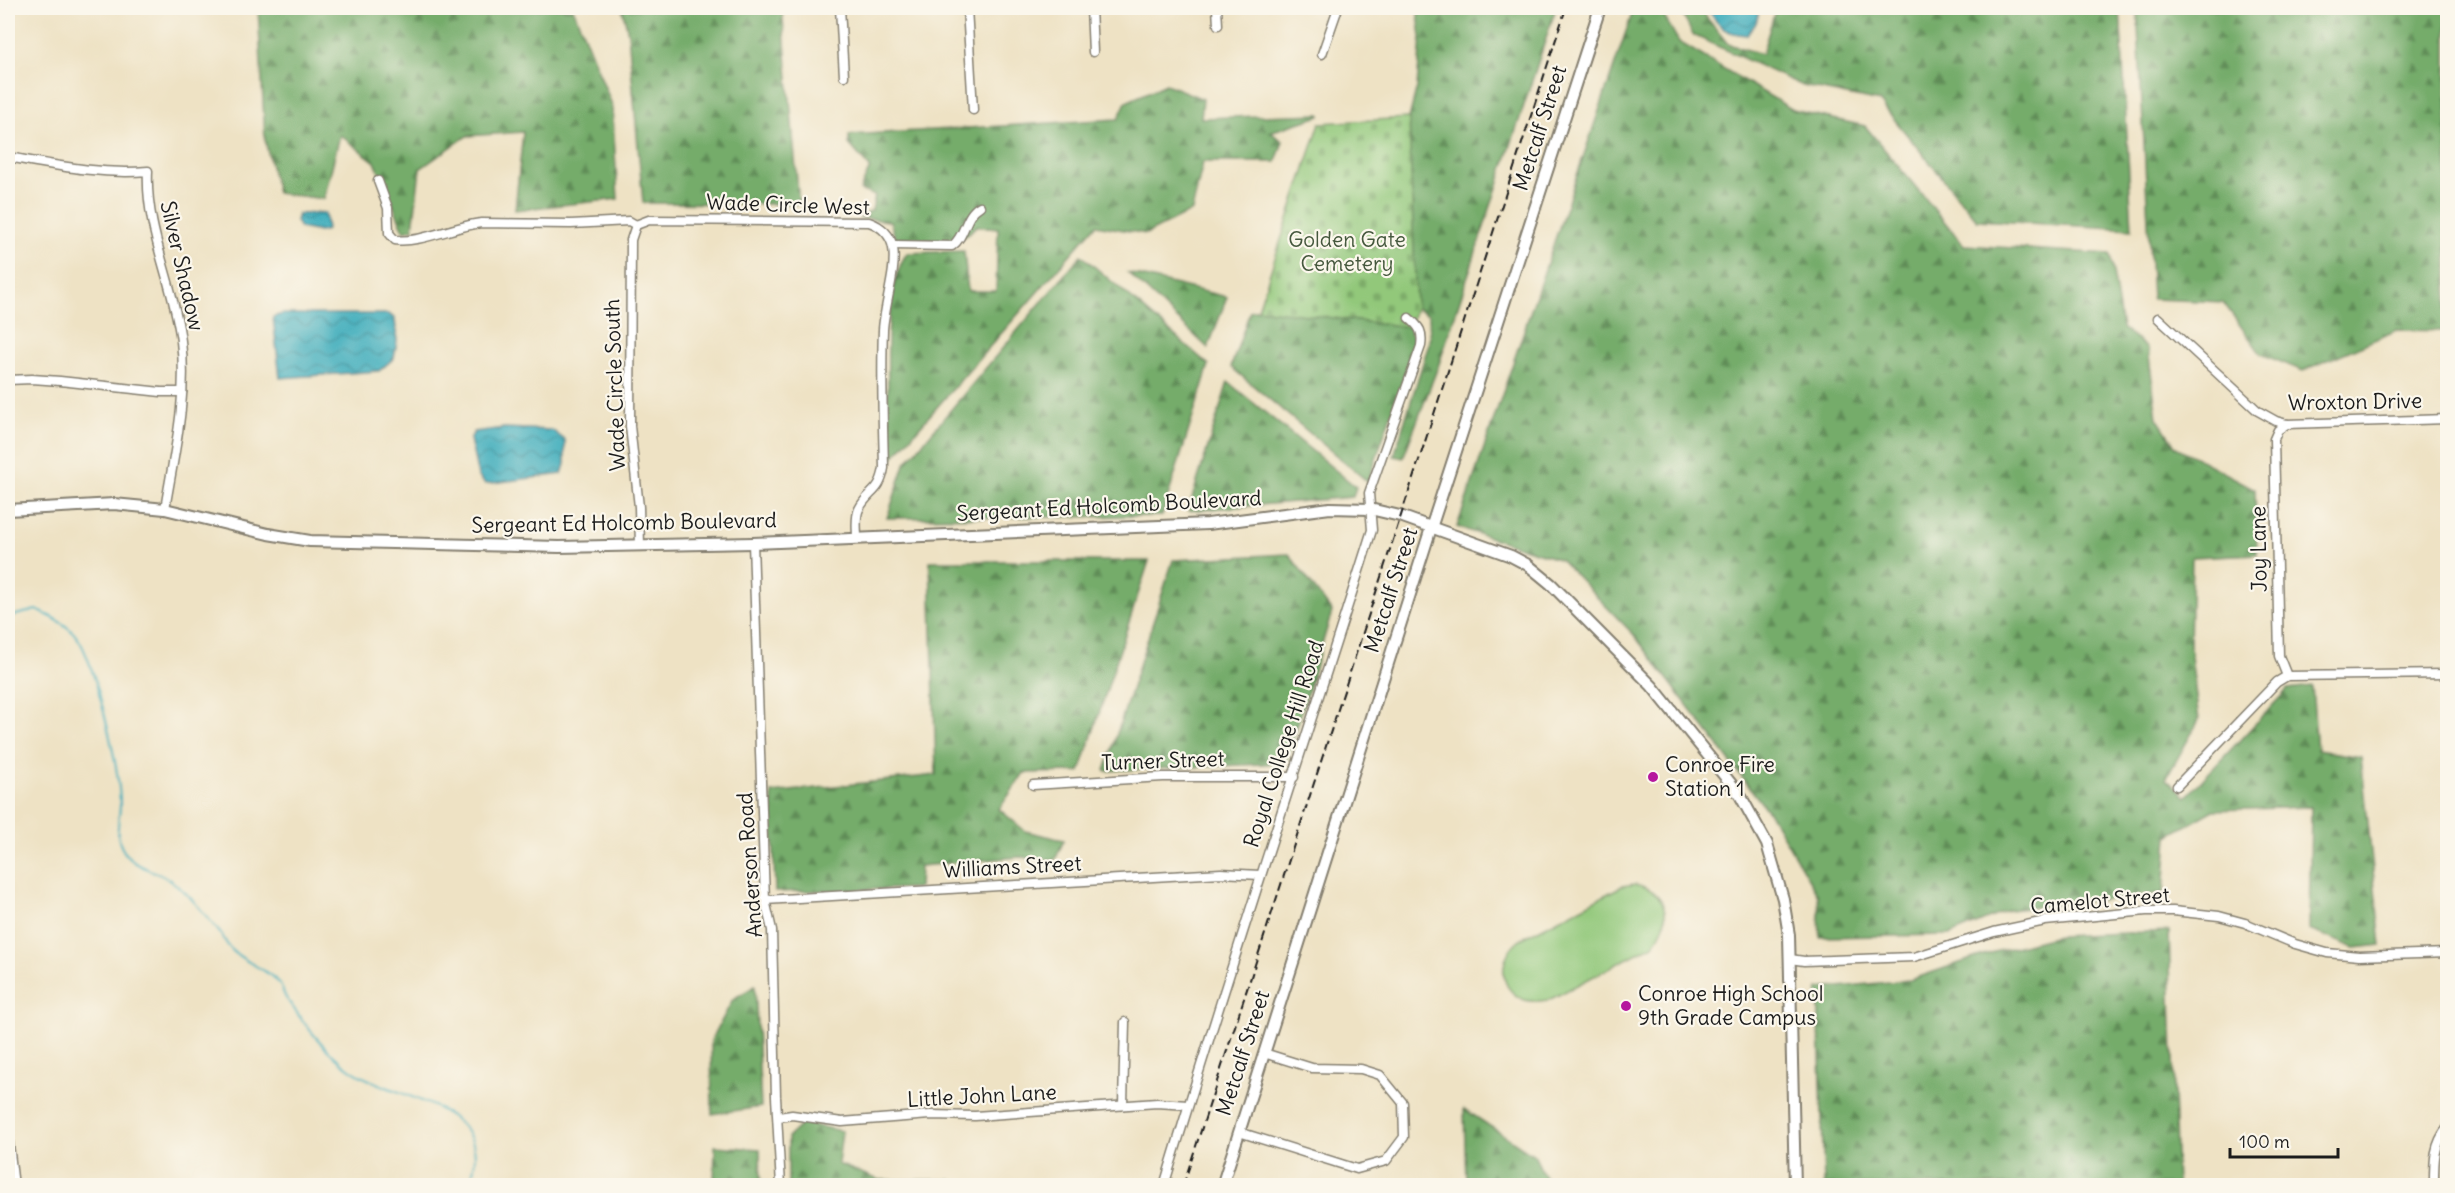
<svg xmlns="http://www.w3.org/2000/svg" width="2455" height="1193" font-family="Delius,sans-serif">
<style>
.forest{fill:url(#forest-firs);stroke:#486443;stroke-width:1.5}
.cemetery{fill:url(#cemetery-stones);stroke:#57724b;stroke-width:1.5}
.garden{fill:#92c87a;stroke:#57724b;stroke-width:1.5}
.water{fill:url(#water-waves);stroke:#2e646c;stroke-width:1.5}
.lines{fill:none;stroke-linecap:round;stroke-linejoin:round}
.stream{stroke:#3fadbc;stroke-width:2}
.minor-casing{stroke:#857f70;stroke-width:11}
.tertiary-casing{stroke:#857f70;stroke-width:14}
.minor{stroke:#fff;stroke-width:8}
.tertiary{stroke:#fff;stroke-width:10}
.rail{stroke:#1c1c1c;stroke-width:2;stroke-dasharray:9 4.5;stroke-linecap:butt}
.poi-dot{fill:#b5179e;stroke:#fbf7ec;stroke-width:2}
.labels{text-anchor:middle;stroke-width:4.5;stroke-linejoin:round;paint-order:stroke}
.street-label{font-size:21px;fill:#1c1c1c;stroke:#fbf7ec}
.park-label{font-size:21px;fill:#45583d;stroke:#fbf7ec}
.poi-label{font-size:21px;fill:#1c1c1c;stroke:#fbf7ec;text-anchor:start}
</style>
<defs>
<pattern id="forest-firs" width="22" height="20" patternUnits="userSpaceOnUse" patternTransform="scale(1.5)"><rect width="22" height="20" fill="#75ac6a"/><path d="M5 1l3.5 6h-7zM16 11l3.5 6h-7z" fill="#5f8b56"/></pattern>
<pattern id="cemetery-stones" width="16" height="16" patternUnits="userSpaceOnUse" patternTransform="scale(1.5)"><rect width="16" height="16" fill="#92c87a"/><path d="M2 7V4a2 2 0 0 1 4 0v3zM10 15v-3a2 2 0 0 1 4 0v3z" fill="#7dab69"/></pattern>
<pattern id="water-waves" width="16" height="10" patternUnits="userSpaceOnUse" patternTransform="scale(1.5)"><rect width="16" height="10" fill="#3fadbc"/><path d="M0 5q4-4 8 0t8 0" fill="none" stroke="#348c98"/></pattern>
</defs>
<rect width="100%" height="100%" fill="#fbf7ec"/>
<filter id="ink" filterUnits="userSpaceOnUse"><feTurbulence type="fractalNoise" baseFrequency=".0167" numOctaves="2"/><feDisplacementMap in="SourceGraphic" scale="12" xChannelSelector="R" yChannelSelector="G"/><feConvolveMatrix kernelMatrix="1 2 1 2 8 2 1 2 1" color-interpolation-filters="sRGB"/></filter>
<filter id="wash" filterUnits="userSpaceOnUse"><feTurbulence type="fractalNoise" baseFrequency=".008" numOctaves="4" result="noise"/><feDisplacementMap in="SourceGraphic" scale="24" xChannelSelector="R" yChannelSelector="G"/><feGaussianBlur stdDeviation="1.35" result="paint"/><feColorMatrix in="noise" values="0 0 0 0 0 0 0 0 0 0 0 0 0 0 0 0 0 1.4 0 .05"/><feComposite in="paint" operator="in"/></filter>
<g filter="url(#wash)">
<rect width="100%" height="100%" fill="#eee2c4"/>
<g class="forest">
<path d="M 258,8 L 573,8 L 612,105 L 618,199 L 515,210 L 523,132 L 467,136 L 420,169 L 413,229 L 404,231 L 375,162 L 340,135 L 324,199 L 277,193 L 265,140 Z"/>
<path d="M 622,8 L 782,8 L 799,204 L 643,203 L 628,33 Z"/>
<path d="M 1417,8 L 1556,8 L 1439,364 L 1403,458 L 1394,456 L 1430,340 L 1429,315 L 1416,308 L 1409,118 L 1417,87 L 1421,37 Z"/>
<path d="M 1634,8 L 1659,8 L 1679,42 L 1793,110 L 1865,126 L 1964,245 L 2110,254 L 2122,328 L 2148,349 L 2157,418 L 2176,447 L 2255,489 L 2257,554 L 2192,557 L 2190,648 L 2199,720 L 2166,779 L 2186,797 L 2288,689 L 2312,686 L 2317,750 L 2361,757 L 2381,945 L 2355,948 L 2309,930 L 2311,807 L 2214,810 L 2168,836 L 2164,893 L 2009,910 L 1950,935 L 1820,937 L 1818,895 L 1772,817 L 1634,635 L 1561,560 L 1457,527 Z"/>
<path d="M 1679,8 L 1699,8 L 1728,44 L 1762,54 L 1776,8 L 2120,8 L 2132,229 L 1977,220 L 1880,102 L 1803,86 L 1693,35 Z"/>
<path d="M 2137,8 L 2447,8 L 2447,331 L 2397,330 L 2303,371 L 2261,354 L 2223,302 L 2152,299 Z"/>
<path d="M 1166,84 L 1203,99 L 1201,118 L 1320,114 L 1320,116 L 1270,132 L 1283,141 L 1276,162 L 1203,162 L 1192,211 L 1146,234 L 1096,225 L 890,461 C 890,409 878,295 907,253 L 964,251 L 968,291 L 996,291 L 998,228 L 976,226 L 966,236 L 939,241 L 895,238 L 890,221 L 860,218 L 872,210 L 875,196 L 860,190 L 870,168 L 849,144 L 849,135 L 1118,119 L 1126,102 Z"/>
<path d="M 1081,255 L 1209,365 L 1162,516 L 887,518 L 905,464 Z"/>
<path d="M 1128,273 L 1227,297 L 1208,348 Z"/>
<path d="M 1258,309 L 1410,327 L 1415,344 L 1368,482 L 1231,367 L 1250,311 Z"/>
<path d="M 1228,382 L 1356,487 L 1353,497 L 1188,511 Z"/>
<path d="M 1289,554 L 1332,612 L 1286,763 L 1105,771 L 1173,560 Z"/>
<path d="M 930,561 L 1149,561 L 1080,772 L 1024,773 L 999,809 L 1025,831 L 1064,840 L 1055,860 L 1019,857 L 920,866 L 919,888 L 775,892 L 772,793 L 936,775 Z"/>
<path d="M 2169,931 L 2177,1185 L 1824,1185 L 1818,989 L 1910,980 L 1983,955 L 2058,936 Z"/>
<path d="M 755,986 L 761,1107 L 712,1114 L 711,1041 L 733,999 Z"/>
<path d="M 1464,1109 L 1534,1155 L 1549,1185 L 1466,1185 Z"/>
<path d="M 803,1123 L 842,1131 L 838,1164 L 879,1180 L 951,1180 L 949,1185 L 788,1185 L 788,1137 Z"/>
<path d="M 715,1146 L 760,1149 L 761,1185 L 714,1185 Z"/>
</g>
<path class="cemetery" d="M 1409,118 L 1416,308 L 1410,327 L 1258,309 L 1320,123 Z"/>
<path class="garden" d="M 1635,884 C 1669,892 1673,920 1653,945 L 1549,1000 C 1540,1001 1529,1003 1520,998 C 1496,984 1501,955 1519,940 L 1622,886 Z"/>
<g class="water">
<path d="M 1707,8 L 1760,8 L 1756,23 L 1747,35 C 1722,33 1720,27 1707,8 Z"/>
<path d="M 325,213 L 327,230 L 320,232 L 300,228 L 296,221 L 298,214 Z"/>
<path d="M 282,314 L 389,314 L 395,319 L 397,341 L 394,358 L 379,371 L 280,378 L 273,317 Z"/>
<path d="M 504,428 L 552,430 L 565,440 L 565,464 L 562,474 L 485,484 L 478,476 L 470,439 L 474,432 Z"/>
</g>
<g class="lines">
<path class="stream" d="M 8,617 L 36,610 C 51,616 67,624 77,637 C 95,662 120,771 120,804 C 120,819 114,833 122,848 C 132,868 154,869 170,880 C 190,894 205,915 220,933 C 224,938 226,944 230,948 C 242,962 266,968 278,982 C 282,986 283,993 286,998 C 305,1024 323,1050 350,1069 C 382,1092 447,1100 468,1133 C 479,1150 475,1168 469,1186"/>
</g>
</g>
<g filter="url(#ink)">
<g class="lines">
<g class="minor-casing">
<g id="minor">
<path d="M 840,8 L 844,76"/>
<path d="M 967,8 L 973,110"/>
<path d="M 1091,8 L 1093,52"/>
<path d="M 1217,8 L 1218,25"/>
<path d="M 1322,54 L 1338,8"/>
<path d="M 8,157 C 54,165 100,175 148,171 C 145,230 174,283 181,341 C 188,397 174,454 165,509"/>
<path d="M 378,181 L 388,208 L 389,233 L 395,240 C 418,244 455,226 481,223 L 571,224 L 629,221 L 636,225"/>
<path d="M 636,225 L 649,220 L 869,222 C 881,226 891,235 893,248 C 897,269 884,307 883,330 C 881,376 883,422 884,468 C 880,493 869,490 859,509 C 855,517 857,528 857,538"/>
<path d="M 636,225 L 631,240 L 630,426 L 639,507 L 640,546"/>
<path d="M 893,245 L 952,246 C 966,236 964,215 980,206"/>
<path d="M 2158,318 L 2258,411 L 2276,421 L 2287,424 L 2448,419"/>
<path d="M 8,380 L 32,379 L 60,381 L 161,392 L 182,392"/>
<path d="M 2287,424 L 2278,430 L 2274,439 L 2279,656 L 2287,676"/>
<path d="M 753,543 L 765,900 L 772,930 L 776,1097 L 781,1186"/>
<path d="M 1033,785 L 1163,777 L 1294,777"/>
<path d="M 2177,786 L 2277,682 L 2287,676 L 2448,674"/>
<path d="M 765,900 L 1221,873 L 1260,875"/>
<path d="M 1790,959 L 1804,961 L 1914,957 L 1994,932 L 2045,921 L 2146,911 L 2173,911 L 2219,916 L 2245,923 L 2295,944 L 2327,953 L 2359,956 L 2448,953"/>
<path d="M 1123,1105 L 1125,1022"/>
<path d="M 779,1117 L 792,1115 L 842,1122 L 930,1115 L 975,1116 L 1157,1103 L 1188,1105"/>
<path d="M 1239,1132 L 1357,1169 L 1386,1161 L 1404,1137 L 1403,1103 L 1380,1075 L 1361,1069 L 1312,1068 L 1264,1053"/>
<path d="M 8,1136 L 14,1186"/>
<path d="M 1164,1186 C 1230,966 1303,748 1372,530 L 1369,493 L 1421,346 C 1423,332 1420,327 1409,318"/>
<path d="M 2434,1186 C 2434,1163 2433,1145 2448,1127"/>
</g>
</g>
<g class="tertiary-casing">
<g id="tertiary">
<path d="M 8,510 L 114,504 L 165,509 L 268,534 L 310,541 L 559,547 L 753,543 L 1208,524 L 1330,508 L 1370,509 L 1400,516 L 1511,556 L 1528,565 L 1551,584 L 1652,686 L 1740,795 L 1767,844 L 1783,899 L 1789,935 L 1795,1186"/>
<path d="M 1222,1186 L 1431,528 L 1600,8"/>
</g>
</g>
<use href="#minor" class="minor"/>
<use href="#tertiary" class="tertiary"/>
<path class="rail" d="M 1183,1186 L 1566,8"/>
</g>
</g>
<g class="poi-dot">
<circle cx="1653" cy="777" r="6"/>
<circle cx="1626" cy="1006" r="6"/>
</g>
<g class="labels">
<g class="street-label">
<text transform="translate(1540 128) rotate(-72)" y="7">Metcalf Street</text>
<text transform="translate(788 205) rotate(2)" y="7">Wade Circle West</text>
<text transform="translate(182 266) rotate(77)" y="7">Silver Shadow</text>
<text transform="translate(615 385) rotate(-92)" y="7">Wade Circle South</text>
<text transform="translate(2355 402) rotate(-1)" y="7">Wroxton Drive</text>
<text transform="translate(1109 506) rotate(-3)" y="7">Sergeant Ed Holcomb Boulevard</text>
<text transform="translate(624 523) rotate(-1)" y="7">Sergeant Ed Holcomb Boulevard</text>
<text transform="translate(2259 549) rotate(-91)" y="7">Joy Lane</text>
<text transform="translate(1391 590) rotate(-72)" y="7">Metcalf Street</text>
<text transform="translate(1284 744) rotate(-72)" y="7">Royal College Hill Road</text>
<text transform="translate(1163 761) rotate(-2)" y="7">Turner Street</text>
<text transform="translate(750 865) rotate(-94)" y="7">Anderson Road</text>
<text transform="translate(1012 867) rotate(-3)" y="7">Williams Street</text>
<text transform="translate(2100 901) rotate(-5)" y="7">Camelot Street</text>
<text transform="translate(1243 1053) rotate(-72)" y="7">Metcalf Street</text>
<text transform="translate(982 1096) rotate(-3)" y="7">Little John Lane</text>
</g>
<g class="park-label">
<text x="1347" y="247">Golden Gate<tspan x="1347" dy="24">Cemetery</tspan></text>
</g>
<g class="poi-label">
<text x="1665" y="772">Conroe Fire<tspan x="1665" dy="24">Station 1</tspan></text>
<text x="1638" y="1001">Conroe High School<tspan x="1638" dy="24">9th Grade Campus</tspan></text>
</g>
</g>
<rect width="2455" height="1193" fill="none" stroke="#fbf7ec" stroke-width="30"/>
<path d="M2230 1148v9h108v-9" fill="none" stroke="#1c1c1c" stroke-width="3"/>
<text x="2239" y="1148" font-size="18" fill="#1c1c1c" stroke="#fbf7ec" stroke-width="4.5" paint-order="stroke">100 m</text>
</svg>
